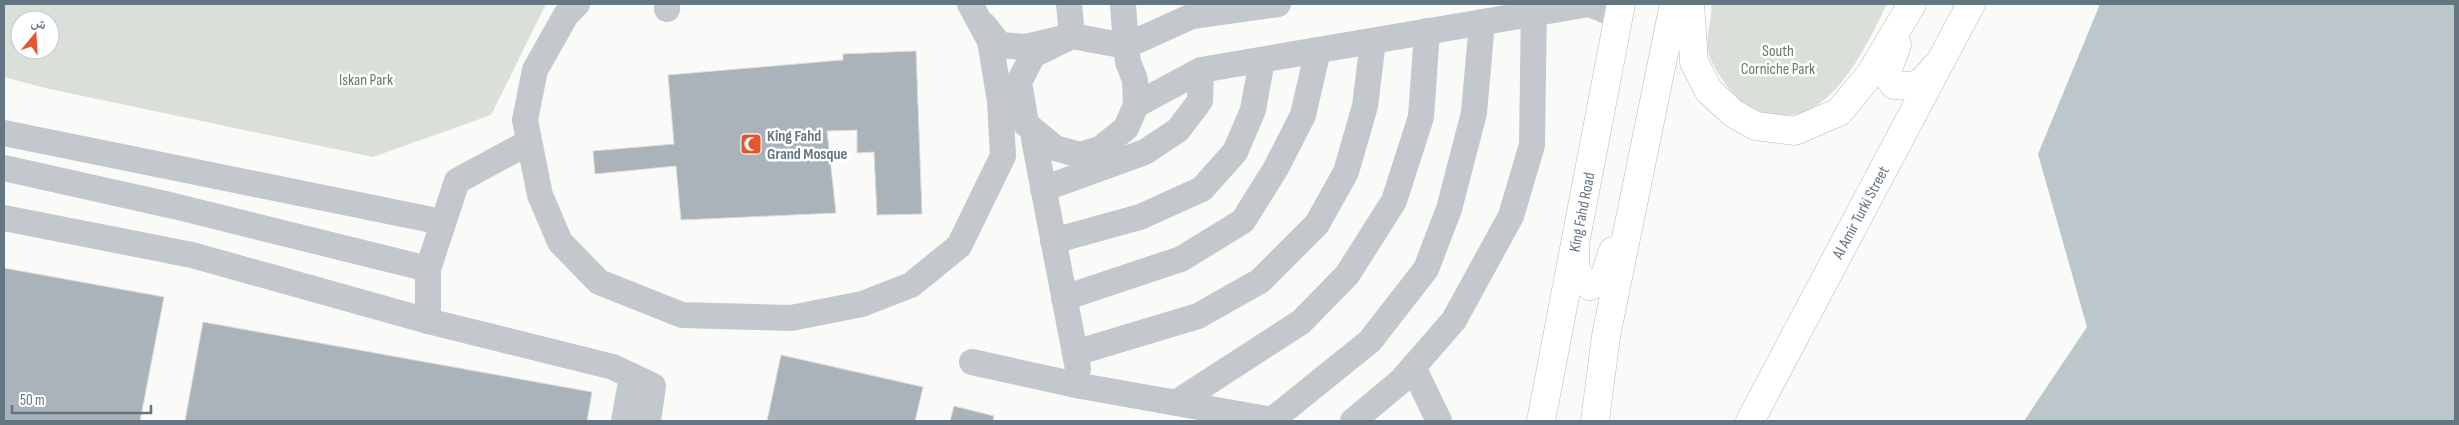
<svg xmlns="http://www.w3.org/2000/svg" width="2459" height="425" font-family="'Sofia Sans Condensed','Noto Naskh Arabic',sans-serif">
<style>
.green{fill:#dadfd7;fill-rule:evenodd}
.water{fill:#bbc7cb}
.building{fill:#aab3b9;stroke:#dcdcda}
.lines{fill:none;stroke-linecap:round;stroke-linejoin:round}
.major-casing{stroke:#b5babe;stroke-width:29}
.highway-casing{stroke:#b4b9bd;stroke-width:29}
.minor{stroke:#c3c8cc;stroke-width:26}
.major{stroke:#fff;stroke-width:28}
.highway{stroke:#fff;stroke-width:28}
.labels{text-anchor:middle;stroke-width:5;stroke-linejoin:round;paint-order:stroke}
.park-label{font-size:16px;fill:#687a64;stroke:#fff}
.poi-label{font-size:16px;font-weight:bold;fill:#657683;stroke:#fff;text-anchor:start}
.street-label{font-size:16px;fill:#657683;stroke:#fff}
</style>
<rect width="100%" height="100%" fill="#fafaf8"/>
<g class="green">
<path d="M 4,4 L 546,4 L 491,115 L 373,157 L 45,88 L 4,77 ZM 20,20 L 50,20 L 50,50 L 20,50 Z"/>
<path d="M 1711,4 L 1887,4 C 1861,56 1821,147 1747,105 C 1732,96 1711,67 1708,50 C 1705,35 1713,19 1711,4 Z"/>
</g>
<path class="water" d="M 2100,4 L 2455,4 L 2455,421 L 2024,421 L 2087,327 L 2038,154 Z"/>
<g class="building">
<path d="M 916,51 L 922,214 L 877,215 L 874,152 L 857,153 L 857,130 L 827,131 L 836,213 L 681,220 L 676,166 L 595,174 L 593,151 L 674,144 L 668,75 L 843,60 L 843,54 Z"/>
<path d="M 4,268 L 164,297 L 140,421 L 4,421 Z"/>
<path d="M 203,322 L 592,392 L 587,421 L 185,421 Z"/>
<path d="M 781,355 L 923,387 L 915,421 L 767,421 Z"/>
<path d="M 954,406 L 994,416 L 993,421 L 950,421 Z"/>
</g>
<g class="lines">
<g class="major-casing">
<g id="major">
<path d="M 1690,4 L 1694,62 L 1709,91 L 1734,114 L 1756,126 L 1795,131 L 1839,112 L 1871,73 L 1912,4"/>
<path d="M 1897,45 L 1886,74 L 1894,85 C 1916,88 1921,85 1935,67"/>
<path d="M 1750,421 L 1971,4"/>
</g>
</g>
<g class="highway-casing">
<g id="highway">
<path d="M 1575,250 L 1576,274 L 1590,286 L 1603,281 L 1613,251"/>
<path d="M 1541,421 L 1621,4"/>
<path d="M 1595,421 L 1606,336 L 1674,4"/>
</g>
</g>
<g class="minor">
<path d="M 577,4 L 566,15 L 535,70 L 525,120 L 540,195 L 560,242 L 599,282 L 682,315 L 791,318 L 862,304 L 911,285 L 959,246 L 1003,156 L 1000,101 L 990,41 L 970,4"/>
<path d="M 667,4 L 667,9"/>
<path d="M 1123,4 L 1126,46 L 1192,16 L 1278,4"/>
<path d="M 984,25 L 1000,45 L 1026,47 L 1072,36 L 1069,4"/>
<path d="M 1072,36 L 1126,46 L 1128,62 L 1135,80 L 1136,105 L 1126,128 L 1100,149 L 1080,155 L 1055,148 L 1026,124 L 1019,82 L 1033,55 Z"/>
<path d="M 1136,105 L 1201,70 L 1589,4 L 1619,16"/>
<path d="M 4,133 L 442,222"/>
<path d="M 1034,139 L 1078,369"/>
<path d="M 4,168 L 174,206 L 428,269"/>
<path d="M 1043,189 L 1145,152 L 1178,130 L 1200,101 L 1201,70"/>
<path d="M 4,218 L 192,255 L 428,321 L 613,367 L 653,386 L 648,421"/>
<path d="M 1053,241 L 1140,217 L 1202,189 L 1235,152 L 1253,110 L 1262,60"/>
<path d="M 1064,298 L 1181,259 L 1243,221 L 1276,168 L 1303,115 L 1318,50"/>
<path d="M 428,321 L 428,269 L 457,181 L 529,142"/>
<path d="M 1075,353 L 1198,316 L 1260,281 L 1317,224 L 1346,172 L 1365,106 L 1373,41"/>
<path d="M 972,362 L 1081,386 L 1278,421"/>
<path d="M 1413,367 L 1439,421"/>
<path d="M 1176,403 L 1301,322 L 1347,275 L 1394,201 L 1421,117 L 1427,31"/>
<path d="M 1272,420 L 1370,341 L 1426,269 L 1449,209 L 1474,113 L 1482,22"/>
<path d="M 624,421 L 632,376"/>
<path d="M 1353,421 L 1401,381 L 1454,320 L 1511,216 L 1532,145 L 1534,4"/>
</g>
<use href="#major" class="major"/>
<use href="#highway" class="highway"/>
</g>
<defs>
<g id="mosque-square" transform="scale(1.125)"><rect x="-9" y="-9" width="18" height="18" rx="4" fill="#e4572e" stroke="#fff"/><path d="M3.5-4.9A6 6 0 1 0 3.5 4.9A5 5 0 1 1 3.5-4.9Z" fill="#fff"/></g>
</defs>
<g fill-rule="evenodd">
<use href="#mosque-square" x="751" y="144"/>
</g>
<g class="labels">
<g class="park-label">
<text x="1778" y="56">South<tspan x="1778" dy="18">Corniche Park</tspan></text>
<text x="366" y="85">Iskan Park</text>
</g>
<g class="poi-label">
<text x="767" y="141">King Fahd<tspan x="767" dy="18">Grand Mosque</tspan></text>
</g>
<g class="street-label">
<text transform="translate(1581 212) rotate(-79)" y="6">King Fahd Road</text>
<text transform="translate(1860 212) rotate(-62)" y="6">Al Amir Turki Street</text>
</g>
</g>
<rect width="2459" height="425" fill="none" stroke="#657683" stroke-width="10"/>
<g transform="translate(35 35) rotate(18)"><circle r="24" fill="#ffffff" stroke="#c1c8cd"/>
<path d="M0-4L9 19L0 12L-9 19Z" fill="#e4572e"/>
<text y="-8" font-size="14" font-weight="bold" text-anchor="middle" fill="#657683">ش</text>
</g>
<path d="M12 405v8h139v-8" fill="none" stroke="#657683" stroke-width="2.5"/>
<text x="20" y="405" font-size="15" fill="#657683" stroke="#ffffff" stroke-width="4" paint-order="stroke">50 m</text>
</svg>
